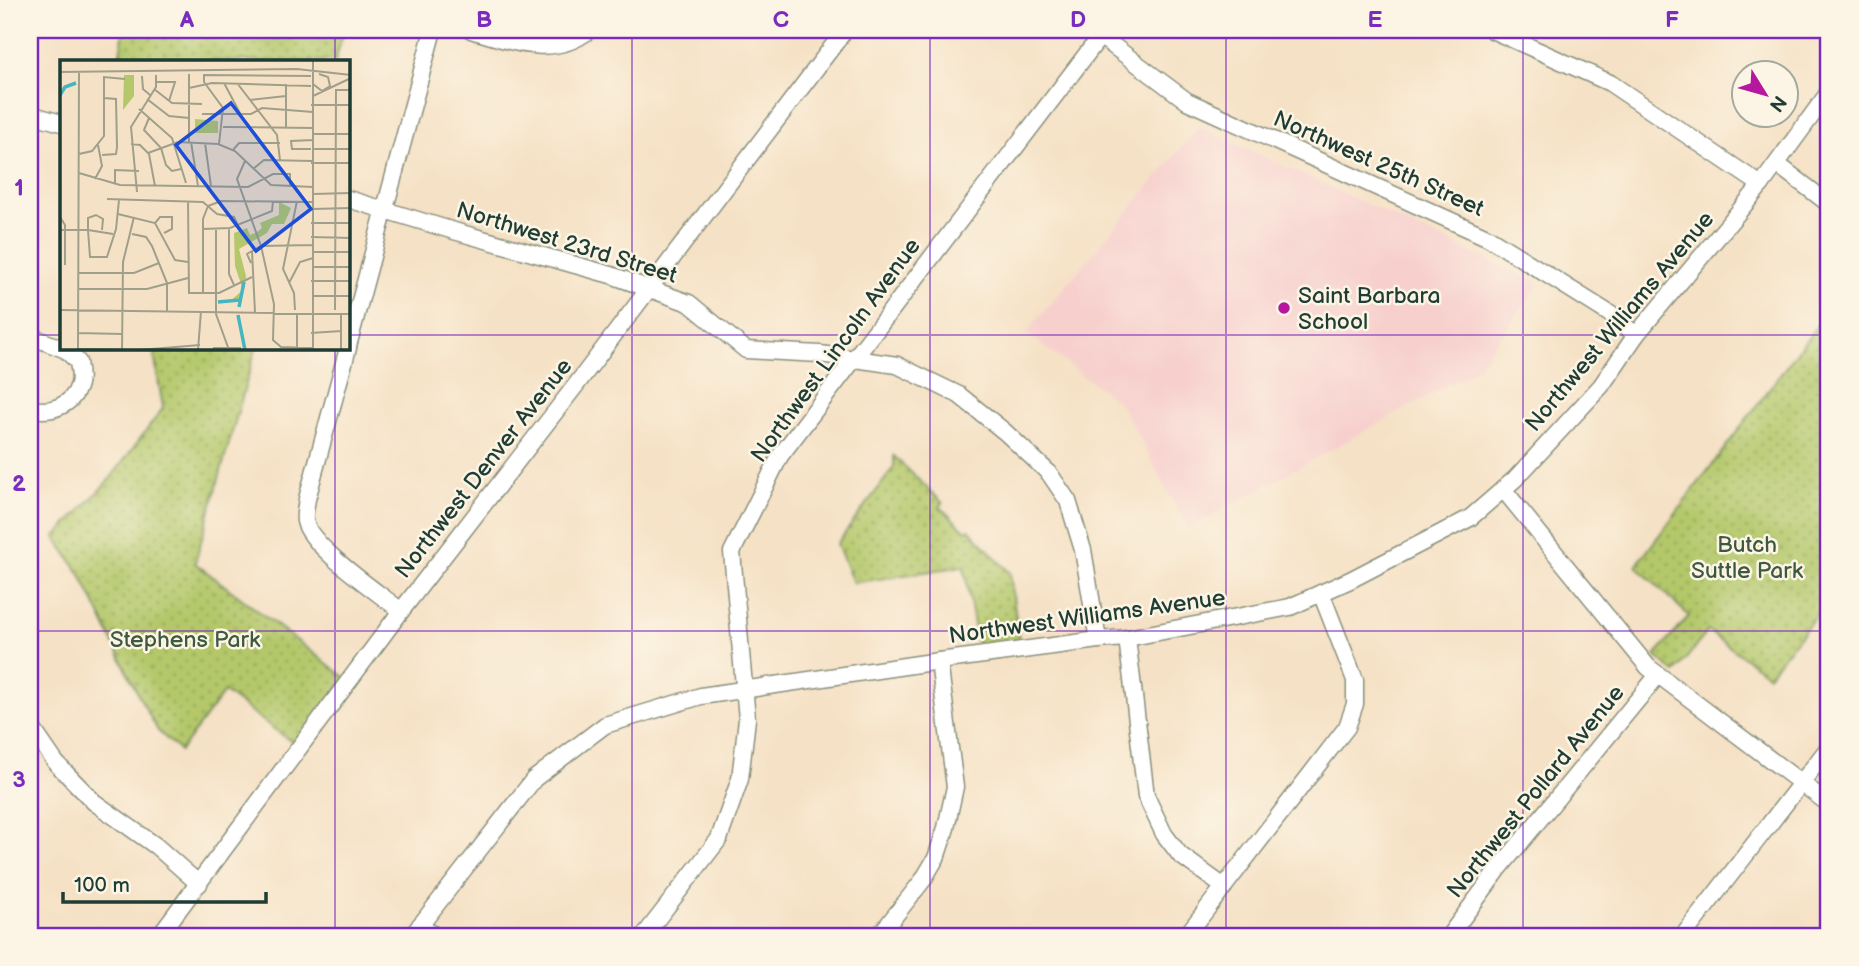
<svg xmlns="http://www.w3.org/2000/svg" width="1859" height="966" font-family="'Balsamiq Sans',sans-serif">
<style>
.built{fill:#f7d0ce}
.grass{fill:url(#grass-dots);stroke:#6a8250;stroke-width:2}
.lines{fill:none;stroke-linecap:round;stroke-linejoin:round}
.minor-casing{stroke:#8a8f7c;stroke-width:19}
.minor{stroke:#fff;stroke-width:16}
.grid{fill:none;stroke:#7b2cbf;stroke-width:2;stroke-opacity:0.55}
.poi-dot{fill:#b5179e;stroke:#fcf5e5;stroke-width:2.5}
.labels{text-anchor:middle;stroke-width:5;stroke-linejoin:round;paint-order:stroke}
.street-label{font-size:23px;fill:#1f3d34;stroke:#fcf5e5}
.poi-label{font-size:23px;fill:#1f3d34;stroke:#fcf5e5;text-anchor:start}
.park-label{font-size:23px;fill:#3d593f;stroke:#fcf5e5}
.inset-river{fill:none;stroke:#46b5c0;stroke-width:3.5}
.inset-road{fill:none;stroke:#9f9f8b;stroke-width:2}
.view{fill:#1d4ed8;fill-opacity:0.15;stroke:#1d4ed8;stroke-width:3.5}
.inset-edge{fill:none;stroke:#1f3d34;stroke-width:3.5}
.neatline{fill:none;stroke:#7b2cbf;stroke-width:2.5}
.grid-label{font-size:23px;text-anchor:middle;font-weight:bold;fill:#7b2cbf}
</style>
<defs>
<pattern id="grass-dots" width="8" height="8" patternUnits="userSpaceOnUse" patternTransform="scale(1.75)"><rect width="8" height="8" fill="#b4c86b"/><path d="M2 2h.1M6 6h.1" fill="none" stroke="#92a459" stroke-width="1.8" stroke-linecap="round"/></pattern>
</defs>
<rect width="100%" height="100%" fill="#fcf5e5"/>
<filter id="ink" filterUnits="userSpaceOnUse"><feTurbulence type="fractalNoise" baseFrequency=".0143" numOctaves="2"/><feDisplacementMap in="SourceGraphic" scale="14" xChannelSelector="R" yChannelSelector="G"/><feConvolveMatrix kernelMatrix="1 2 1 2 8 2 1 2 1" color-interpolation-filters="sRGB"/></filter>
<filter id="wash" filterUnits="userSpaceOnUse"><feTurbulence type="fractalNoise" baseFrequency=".00686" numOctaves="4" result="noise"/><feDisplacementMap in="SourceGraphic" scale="28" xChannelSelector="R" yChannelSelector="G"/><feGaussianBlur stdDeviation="1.57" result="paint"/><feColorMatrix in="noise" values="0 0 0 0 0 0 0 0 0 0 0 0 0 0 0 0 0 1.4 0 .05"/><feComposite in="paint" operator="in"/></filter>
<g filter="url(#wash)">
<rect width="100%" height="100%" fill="#f5e1c5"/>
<path class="built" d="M 1199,127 L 1540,284 L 1475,370 L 1188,529 L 1121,404 L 1026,333 Z"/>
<g class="grass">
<path d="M 124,30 L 344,30 L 335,61 L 123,61 L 119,59 Z"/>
<path d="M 1825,315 L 1829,319 L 1829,600 L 1768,675 L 1708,631 L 1675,673 L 1655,656 L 1689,616 L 1636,566 Z"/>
<path d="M 153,348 L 256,348 L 195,563 L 346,678 L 296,745 L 224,692 L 180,751 L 158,731 L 140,698 L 81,575 L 55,537 L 110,479 L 163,408 Z"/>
<path d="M 894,456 L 943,503 L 940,507 L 966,531 L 969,529 L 1010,573 L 1019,642 L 978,648 L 964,566 L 853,583 L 837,544 L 894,467 Z"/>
</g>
</g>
<g filter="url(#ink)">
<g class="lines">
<g class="minor-casing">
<g id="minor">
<path d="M 471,30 C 509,41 554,59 589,30"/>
<path d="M 1492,30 L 1610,83 L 1761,185"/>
<path d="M 1100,36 L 1187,101 L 1489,238 L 1610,314 L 1636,335"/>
<path d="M 30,114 L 61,123"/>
<path d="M 1777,164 L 1829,204"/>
<path d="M 348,199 L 454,231 L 611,275 L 689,303 L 746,350 L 820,354 L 897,365 L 959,395 L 1005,432 L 1049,473 L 1068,501 L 1083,550 L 1098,640"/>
<path d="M 30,336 L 66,350 L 78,362 C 79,368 81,378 79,384 C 73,406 50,414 30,408"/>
<path d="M 348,346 L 433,30"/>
<path d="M 348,348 L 307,499 C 306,506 304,514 305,521 C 310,547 379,593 401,611"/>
<path d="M 1503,489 L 1648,667 L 1829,804"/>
<path d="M 1127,638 L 1146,796 L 1164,834 L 1180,855 L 1224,887"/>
<path d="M 30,725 L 56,763 L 94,802 L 156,846 L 199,884"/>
<path d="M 420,925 L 435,936"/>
<path d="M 159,936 L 401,611 L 576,385 L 845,30"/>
<path d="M 412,936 L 534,779 L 605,725 L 701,696 L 939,661 L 1098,640 L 1127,638 L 1290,607 L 1350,580 L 1470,518 L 1515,479 L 1601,386 L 1636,335 L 1761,185 L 1829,92"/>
<path d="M 644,936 L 719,839 L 740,779 L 747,719 L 732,552 L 780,456 L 1105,30"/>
<path d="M 879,936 L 923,880 L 936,858 L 946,828 L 955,787 L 939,661"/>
<path d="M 1186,936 L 1347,727 L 1355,704 L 1355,680 L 1321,593"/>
<path d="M 1449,936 L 1498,870 L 1658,675"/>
<path d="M 1683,936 L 1829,747"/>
</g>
</g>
<use href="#minor" class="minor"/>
</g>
</g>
<path class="grid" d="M 335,30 L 335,61M 632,30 L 632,936M 930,30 L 930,936M 1226,30 L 1226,936M 1523,30 L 1523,936M 30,335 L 61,335M 348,335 L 1829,335M 335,348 L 335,936M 30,631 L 1829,631"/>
<circle class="poi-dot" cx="1284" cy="308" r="7"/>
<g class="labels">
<g class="street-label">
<text transform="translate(1379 163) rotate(24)" y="8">Northwest 25th Street</text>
<text transform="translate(567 242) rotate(17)" y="8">Northwest 23rd Street</text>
<text transform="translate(1619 321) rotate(-50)" y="8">Northwest Williams Avenue</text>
<text transform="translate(835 350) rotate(-54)" y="8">Northwest Lincoln Avenue</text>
<text transform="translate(483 468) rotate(-52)" y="8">Northwest Denver Avenue</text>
<text transform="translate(1087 616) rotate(-8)" y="8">Northwest Williams Avenue</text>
<text transform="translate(1535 791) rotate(-51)" y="8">Northwest Pollard Avenue</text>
</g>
<g class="poi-label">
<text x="1298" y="303">Saint Barbara<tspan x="1298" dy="26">School</tspan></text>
</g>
<g class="park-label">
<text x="1747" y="552">Butch<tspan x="1747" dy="26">Suttle Park</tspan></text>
<text x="185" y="647">Stephens Park</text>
</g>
</g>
<g transform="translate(60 60)">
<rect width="290" height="290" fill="#f5e1c5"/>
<path d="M 64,15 L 74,15 L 74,36 L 63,50 ZM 135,59 L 158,61 L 158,73 L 135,73 ZM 219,142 L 231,148 L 224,164 L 212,164 L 207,173 L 179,189 L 186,216 L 184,231 L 180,241 L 170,241 L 183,230 L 175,206 L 174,173 L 187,168 L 190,175 L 197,172 L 202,168 L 200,163 L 219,155 Z" fill="#b4c86b"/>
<path class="inset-river" d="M 0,35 L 5,27 L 16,23M 158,242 L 180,240M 179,247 L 184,222M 178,255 L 185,290"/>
<path class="inset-road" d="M 253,1 L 253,290M 0,12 L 237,9 L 291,15M 129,14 L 129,82M 82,16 L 83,29 L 90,35M 96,22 L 115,22 L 109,41M 164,23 L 181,55M 177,23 L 217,75 L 220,100M 253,24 L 262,31 L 270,26 L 268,17 L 259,14M 129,28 L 152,23 L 251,26M 94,29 L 112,43 L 142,44M 253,36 L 291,18M 87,39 L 109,56 L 129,58M 190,40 L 226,36M 251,45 L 291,45M 79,49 L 112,78 L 126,123M 142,54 L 191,54 L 202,48 L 253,52M 89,58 L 84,70 L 101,88 L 106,105 L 112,111 L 121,109M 163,67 L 253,68M 226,67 L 226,24M 253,74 L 291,74M 131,82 L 138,126M 145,83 L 151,126M 71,84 L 80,85 L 89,94 L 95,126M 159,84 L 163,48 L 144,22 L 144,15 L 251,16M 251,89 L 232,89 L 231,81 L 253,80M 253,89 L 291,89M 173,90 L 179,83 L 220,83M 88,93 L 118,82 L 158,84 L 175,91 L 211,125 L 253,127M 19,94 L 32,91 L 44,76 L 44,17 L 65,19M 42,95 L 56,94 L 57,87 L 56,39 L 44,38M 185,101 L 177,119 L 201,186 L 214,244 L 213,280 L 221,287 L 253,288M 251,103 L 291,103M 193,109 L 204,100 L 253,101M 19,113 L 60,125 L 188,127 L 213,114 L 230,114 L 230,127M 35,119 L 42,106 L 38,85M 55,124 L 55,110 L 79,111M 77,132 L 71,67 L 96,27 L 96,15M 253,134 L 291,133M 47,139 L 143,142 L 157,154 L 174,157 L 178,165M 128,141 L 129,233 L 159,233 L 192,217M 148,146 L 161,141 L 253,142M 253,149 L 291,148M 58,154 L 95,163 L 115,200 L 128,202M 0,157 L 5,165 L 5,205M 95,163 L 100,157 L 112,157 L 112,169 L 104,173M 251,163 L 291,163M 169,168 L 169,214 L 174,225M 143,169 L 170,168 L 212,151 L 213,141M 0,170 L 28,170 L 28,158 L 36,155 L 43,159 L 42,170M 156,170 L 156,254 L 169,290M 53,174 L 28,170 L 30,197 L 47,197 L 56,169 L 59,140M 72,174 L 86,177 L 92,186 L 107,223 L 107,251M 251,177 L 291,178M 192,191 L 195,252M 253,192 L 291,192M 191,203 L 187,194 L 201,186 L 253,185M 253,207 L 291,207M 19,213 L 74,213 L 99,203M 251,221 L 291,221M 229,223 L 240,202 L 253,198M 18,229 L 87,229 L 128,218M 143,233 L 143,159 L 148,146M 253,236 L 291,236M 0,250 L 291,254M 235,250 L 234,233 L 223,209 L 237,141M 275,250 L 276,30 L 291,30M 281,253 L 281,290M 18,273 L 62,274M 251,273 L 281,271M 153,288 L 181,288M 237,288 L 237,253M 18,289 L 71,290M 18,290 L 19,12M 62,290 L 63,202 L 74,157M 79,290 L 140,285M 138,290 L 141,251M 290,290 L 290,251"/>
<path class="view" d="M 171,43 L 251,149 L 196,191 L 116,85 Z"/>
<rect width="290" height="290" class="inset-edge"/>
</g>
<rect width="1859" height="966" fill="none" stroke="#fcf5e5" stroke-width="77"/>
<g transform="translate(1765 94) rotate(127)"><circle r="33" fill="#fcf5e5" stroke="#a4ab9e" stroke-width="2"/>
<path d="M0-5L12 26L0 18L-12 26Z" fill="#b5179e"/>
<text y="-10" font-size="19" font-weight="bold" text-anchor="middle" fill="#1f3d34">N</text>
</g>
<path d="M63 892v10h203v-10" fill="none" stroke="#1f3d34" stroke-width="3.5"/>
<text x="74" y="892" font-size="21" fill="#1f3d34" stroke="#fcf5e5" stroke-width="5" paint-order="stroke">100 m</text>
<rect x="38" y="38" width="1782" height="890" class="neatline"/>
<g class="grid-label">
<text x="187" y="27">A</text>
<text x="484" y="27">B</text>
<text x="781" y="27">C</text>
<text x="1078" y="27">D</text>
<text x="1375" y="27">E</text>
<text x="1672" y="27">F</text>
<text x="19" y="195">1</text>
<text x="19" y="491">2</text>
<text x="19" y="787">3</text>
</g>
</svg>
